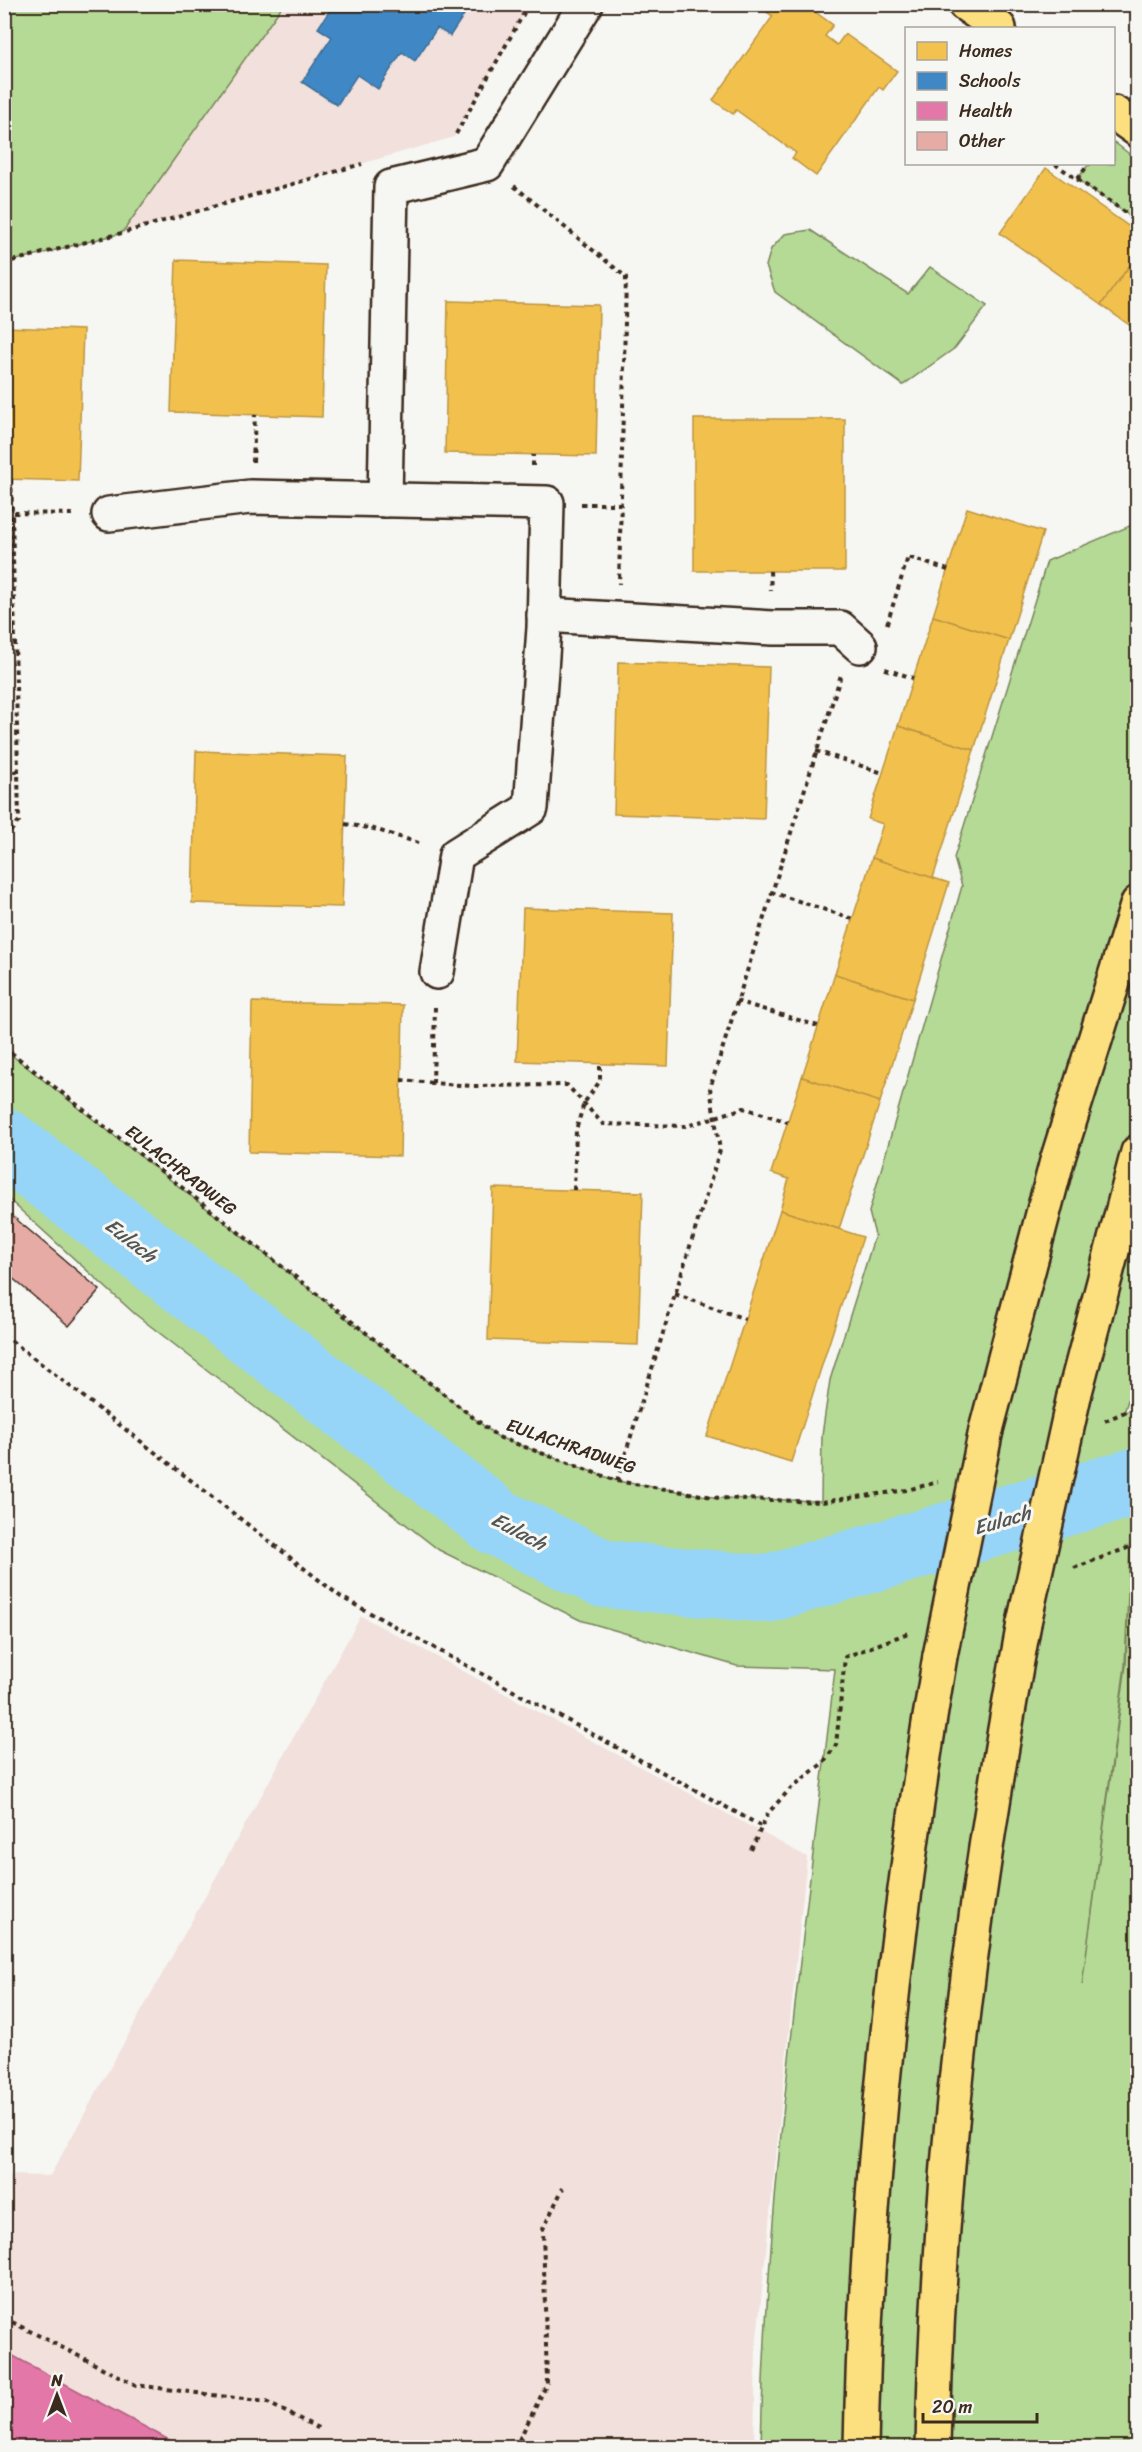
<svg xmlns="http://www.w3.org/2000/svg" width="1142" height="2452" font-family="Sriracha,sans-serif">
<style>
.built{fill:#f1e0db}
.green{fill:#b4da96;stroke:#78825a;stroke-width:1.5;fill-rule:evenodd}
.homes{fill:#f2c14e;stroke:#bb9440;stroke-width:1.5}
.schools{fill:#3f88c5;stroke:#3e6c93;stroke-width:1.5}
.health{fill:#e377a8;stroke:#b1607f;stroke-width:1.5}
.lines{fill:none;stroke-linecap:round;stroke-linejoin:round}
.river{stroke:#96d5f7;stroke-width:68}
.building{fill:#e6aba5;stroke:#3b2a1e;stroke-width:1.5}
.minor-casing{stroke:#3b2a1e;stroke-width:38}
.major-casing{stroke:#3b2a1e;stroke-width:38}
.highway-casing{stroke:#3b2a1e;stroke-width:38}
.path{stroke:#3b2a1e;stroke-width:4;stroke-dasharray:4.5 4.5;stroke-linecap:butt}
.minor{stroke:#f6f6f2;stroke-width:33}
.major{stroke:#fce080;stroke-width:33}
.highway{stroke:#fce080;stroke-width:33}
.highway-bridge-casing{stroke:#3b2a1e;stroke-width:38;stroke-linecap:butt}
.highway-bridge{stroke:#fce080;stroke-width:33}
.labels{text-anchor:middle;stroke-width:6;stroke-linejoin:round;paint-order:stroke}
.street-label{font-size:18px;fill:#3b2a1e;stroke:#f6f6f2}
.water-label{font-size:20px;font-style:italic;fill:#525554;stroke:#f6f6f2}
</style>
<rect width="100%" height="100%" fill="#f6f6f2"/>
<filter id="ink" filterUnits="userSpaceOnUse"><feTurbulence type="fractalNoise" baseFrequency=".0167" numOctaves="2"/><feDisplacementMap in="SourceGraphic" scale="12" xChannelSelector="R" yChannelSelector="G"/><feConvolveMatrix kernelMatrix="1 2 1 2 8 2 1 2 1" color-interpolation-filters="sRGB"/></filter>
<g filter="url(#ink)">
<g class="built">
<path d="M 283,5 L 529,5 L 454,137 L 122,233 Z"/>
<path d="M 361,1616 L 807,1857 L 756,2347 L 754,2447 L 5,2448 L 5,2175 L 50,2176 Z"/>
</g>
<g class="green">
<path d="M 5,4 L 283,4 L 283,5 L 122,233 L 5,263 Z"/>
<path d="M 1114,142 L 1137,160 L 1137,221 L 1077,179 L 1089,164 L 1114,164 Z"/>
<path d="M 810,230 L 908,294 L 930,267 L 987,306 L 955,348 L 903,385 L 775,292 L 766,266 L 771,249 L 785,234 Z"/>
<path d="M 1137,515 L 1138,1368 L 1124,1413 L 1137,1406 L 1137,2447 L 761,2447 C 766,2189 806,1926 835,1669 L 737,1666 L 580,1620 L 439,1550 L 135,1314 L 5,1196 L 5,1050 L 498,1437 L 617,1481 L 719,1498 L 821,1501 L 822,1435 L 830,1380 L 875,1235 L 869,1212 L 962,886 L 954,858 L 1047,561 L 1130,526 ZM 1130,1547 L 1126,1665 L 1082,1985 L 1125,1666 Z"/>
</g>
<g class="homes">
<path d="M 770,4 L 804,4 L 833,25 L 825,36 L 837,45 L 845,34 L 897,71 L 883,90 L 879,87 L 816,176 L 792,158 L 796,153 L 736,110 L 733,114 L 713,100 L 773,16 L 765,11 Z"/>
<path d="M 1046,168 L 1138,233 L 1138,254 L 1101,305 L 1000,233 Z"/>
<path d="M 1138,254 L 1138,331 L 1101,305 Z"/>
<path d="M 176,260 L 326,265 L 322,417 L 171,412 Z"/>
<path d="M 448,301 L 599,305 L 596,456 L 445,453 Z"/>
<path d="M 4,327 L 83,330 L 78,481 L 4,479 Z"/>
<rect x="694" y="419" width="151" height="152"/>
<path d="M 967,508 L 1043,532 L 1009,640 L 933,616 Z"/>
<path d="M 933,616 L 1009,640 L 974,750 L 898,726 Z"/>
<path d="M 618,662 L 769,667 L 764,819 L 614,814 Z"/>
<path d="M 898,726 L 974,750 L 933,878 L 872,858 L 883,824 L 868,819 Z"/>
<path d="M 196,751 L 347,756 L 342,907 L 192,903 Z"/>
<path d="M 872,858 L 949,883 L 913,999 L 835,974 Z"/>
<path d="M 523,908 L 673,913 L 668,1066 L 517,1061 Z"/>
<path d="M 835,974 L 913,999 L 880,1102 L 802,1077 Z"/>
<path d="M 252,1002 L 403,1005 L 400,1156 L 249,1152 Z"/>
<path d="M 802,1077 L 880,1102 L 839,1229 L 780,1210 L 789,1179 L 771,1173 Z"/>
<path d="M 493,1188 L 643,1192 L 638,1345 L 488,1340 Z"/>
<path d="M 780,1210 L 863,1237 L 791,1462 L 707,1436 Z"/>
</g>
<path class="schools" d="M 334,4 L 471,4 L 450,36 L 437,28 L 415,61 L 402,52 L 378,89 L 357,75 L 337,105 L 302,82 L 332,37 L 318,28 Z"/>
<path class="health" d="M 4,2351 L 184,2448 L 4,2448 Z"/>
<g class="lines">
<path class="river" d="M 4,1142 L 497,1522 L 604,1574 L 766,1589 L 1138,1481"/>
</g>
<path class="building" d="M 4,1209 L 100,1290 L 69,1326 L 4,1271 Z"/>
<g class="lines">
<g class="minor-casing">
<g id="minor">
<path d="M 385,500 L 391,187 L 487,164 L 586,4"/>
<path d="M 109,514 L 250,497 L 547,503 L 544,628 L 531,808 L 456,855 L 437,972"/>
<path d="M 544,615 L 773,628 L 840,628 L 860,646"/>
</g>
</g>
<g class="major-casing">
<g id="major">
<path d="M 965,4 L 999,28"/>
<path d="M 1114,113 L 1138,130"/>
</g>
</g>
<g class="highway-casing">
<g id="highway">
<path d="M 1074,1396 L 1138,1152"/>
<path d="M 986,1430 L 1057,1161 L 1138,903"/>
<path d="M 861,2448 C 866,2181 896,1918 940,1656"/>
<path d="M 933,2448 C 938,2170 973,1896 1024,1623"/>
</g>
</g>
<g class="path">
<path d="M 456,134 L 529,4"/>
<path d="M 1055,164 L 1138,221"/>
<path d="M 1077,179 L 1089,164"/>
<path d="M 514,186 L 626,277 L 619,584"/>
<path d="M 4,263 L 122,233 L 362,164"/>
<path d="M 253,462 L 255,415"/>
<path d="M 533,466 L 533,455"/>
<path d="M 11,479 L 12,513"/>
<path d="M 581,504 L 620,504"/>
<path d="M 770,571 L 771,591"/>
<path d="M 887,624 L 908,557 L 948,570"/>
<path d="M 4,630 L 15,630"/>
<path d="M 885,669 L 913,678"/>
<path d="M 816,751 L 883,773"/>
<path d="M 4,772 L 18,772 L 19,821 L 4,839"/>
<path d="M 18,772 L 12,513 L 73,514"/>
<path d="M 345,824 L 374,829 L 422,844"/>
<path d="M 771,892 L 853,919"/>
<path d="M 736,1001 L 818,1026"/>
<path d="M 435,1007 L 433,1083 L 473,1086 L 567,1085 L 603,1124 L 687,1126 L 744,1108 L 788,1122"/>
<path d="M 4,1047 L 498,1437 L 617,1481 L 719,1498 L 822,1502 L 907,1490 L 938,1482"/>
<path d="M 401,1080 L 433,1083"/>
<path d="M 574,1190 L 576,1130 L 584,1103 L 600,1081 L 600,1063"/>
<path d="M 675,1294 L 745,1319"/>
<path d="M 4,1335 L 341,1597 L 761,1826"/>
<path d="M 1105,1421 L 1138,1406"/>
<path d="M 617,1481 L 720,1150 L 710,1088 L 841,675"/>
<path d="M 1074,1568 L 1138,1544"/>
<path d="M 751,1850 L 768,1813 L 791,1788 L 823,1763 L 836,1745 L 845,1657 L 908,1633"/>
<path d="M 4,2318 L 136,2385 L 266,2402 L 322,2430"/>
<path d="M 515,2448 L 547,2384 L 543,2229 L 563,2188"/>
</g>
<use href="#minor" class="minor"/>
<use href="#major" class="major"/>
<use href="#highway" class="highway"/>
<g class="highway-bridge-casing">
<g id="highway-bridge">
<path d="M 1024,1623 L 1074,1396"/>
<path d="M 940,1656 L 986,1430"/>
</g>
</g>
<use href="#highway-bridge" class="highway-bridge"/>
</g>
</g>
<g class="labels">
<g class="street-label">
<text transform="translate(181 1170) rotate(38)" y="6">EULACHRADWEG</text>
<text transform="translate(571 1446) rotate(19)" y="6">EULACHRADWEG</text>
</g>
<g class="water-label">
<text transform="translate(131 1240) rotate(38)" y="7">Eulach</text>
<text transform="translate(1002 1520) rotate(-16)" y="7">Eulach</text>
<text transform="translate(519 1531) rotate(28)" y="7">Eulach</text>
</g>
</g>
<rect width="1142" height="2452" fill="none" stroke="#f6f6f2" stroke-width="24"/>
<rect x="12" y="12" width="1118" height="2428" fill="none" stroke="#3b2a1e" stroke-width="2" filter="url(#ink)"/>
<rect x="905" y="27" width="210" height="138" fill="#f6f6f2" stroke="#aba49d" stroke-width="1.5"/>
<rect x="917" y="42" width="30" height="18" fill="#f2c14e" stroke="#aba49d" stroke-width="1.5"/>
<text x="959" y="57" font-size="18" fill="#3b2a1e">Homes</text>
<rect x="917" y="72" width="30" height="18" fill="#3f88c5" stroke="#aba49d" stroke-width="1.5"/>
<text x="959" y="87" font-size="18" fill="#3b2a1e">Schools</text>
<rect x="917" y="102" width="30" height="18" fill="#e377a8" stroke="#aba49d" stroke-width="1.5"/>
<text x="959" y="117" font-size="18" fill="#3b2a1e">Health</text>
<rect x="917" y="132" width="30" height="18" fill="#e6aba5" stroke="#aba49d" stroke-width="1.5"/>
<text x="959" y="147" font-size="18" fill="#3b2a1e">Other</text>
<g transform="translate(57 2395)" stroke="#f6f6f2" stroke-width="4.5" paint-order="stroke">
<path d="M0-4.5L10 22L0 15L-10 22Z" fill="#3b2a1e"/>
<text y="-9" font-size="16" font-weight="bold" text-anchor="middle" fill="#3b2a1e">N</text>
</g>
<path d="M923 2413v9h114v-9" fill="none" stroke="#3b2a1e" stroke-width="3"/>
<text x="932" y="2413" font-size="18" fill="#3b2a1e" stroke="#f6f6f2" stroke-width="4.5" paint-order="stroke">20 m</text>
</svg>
